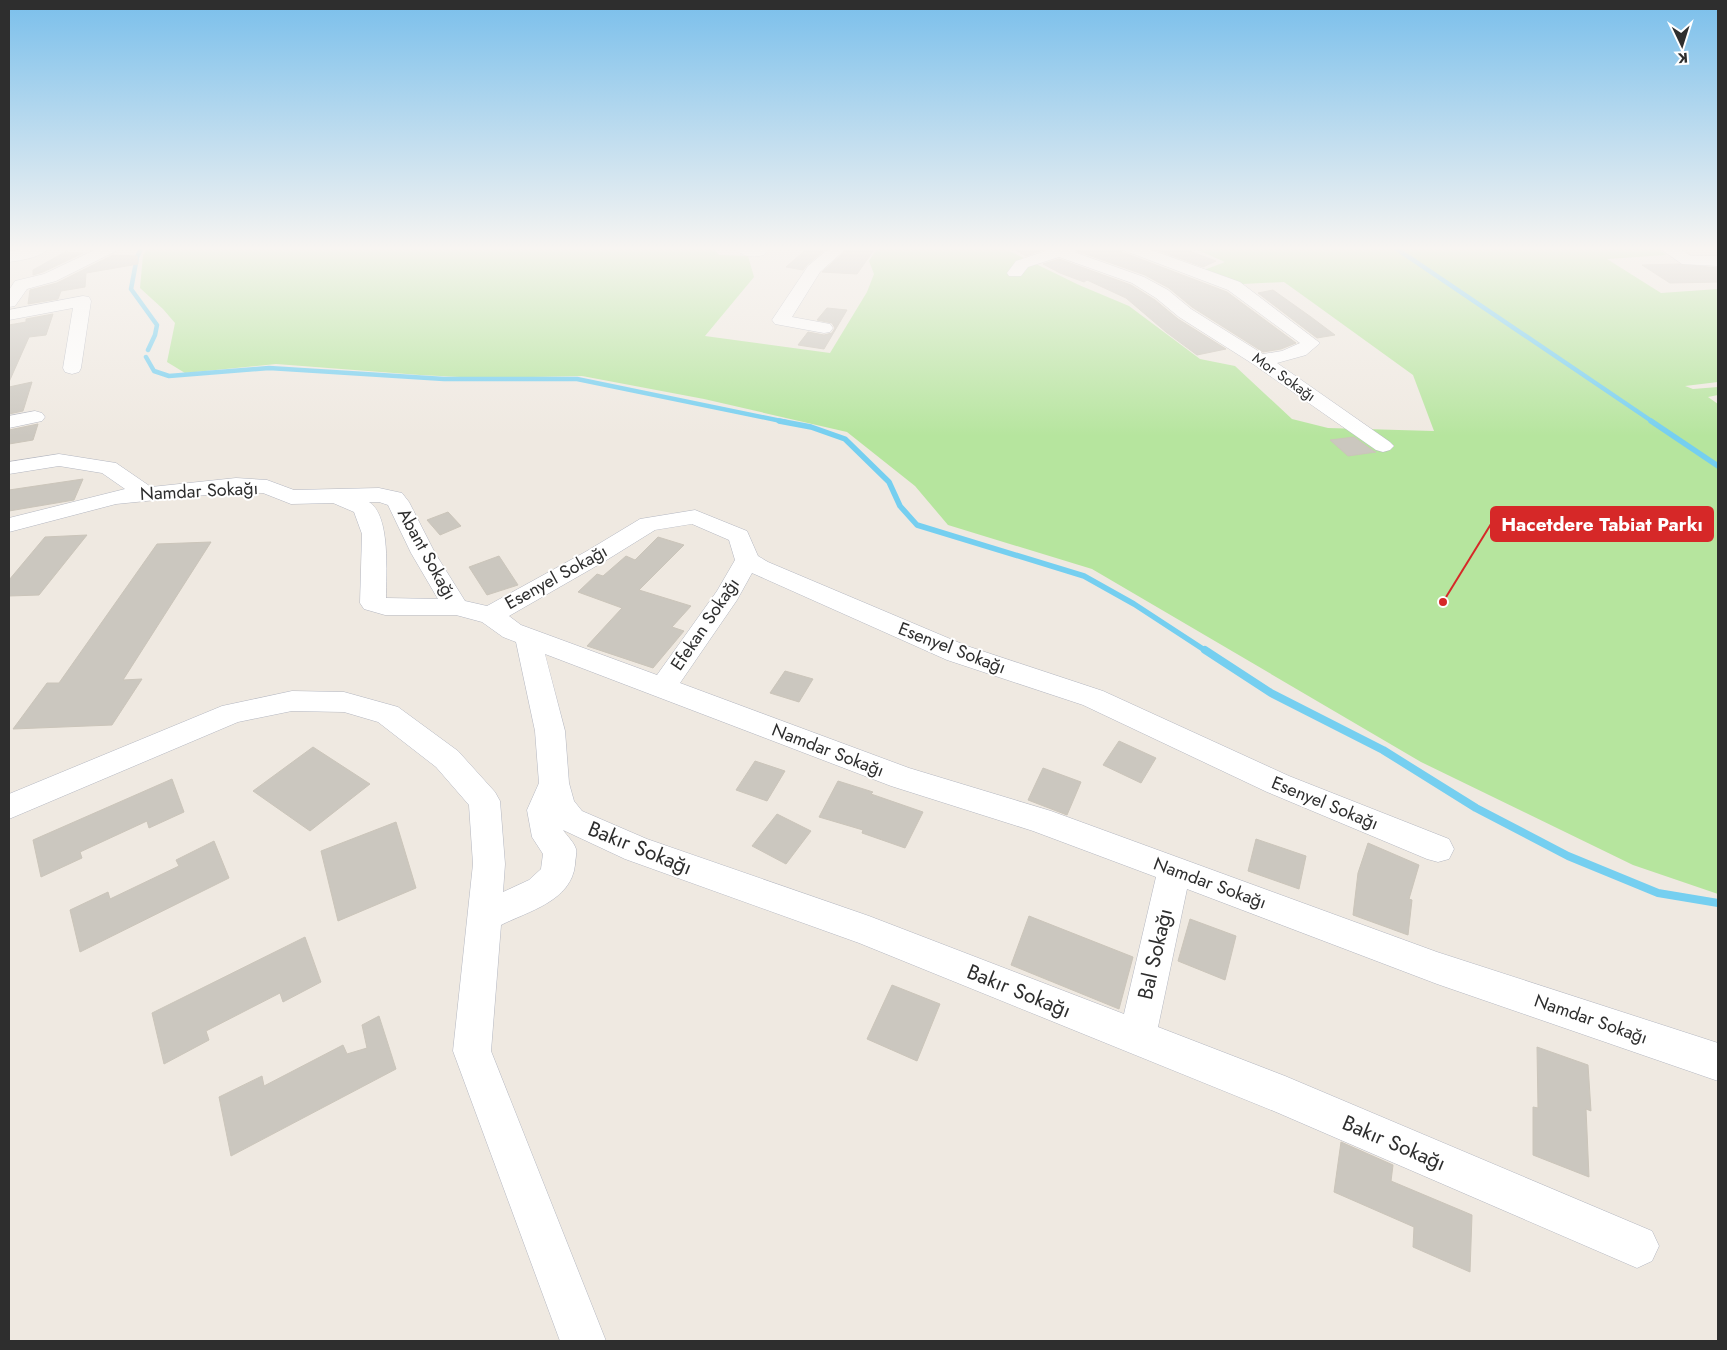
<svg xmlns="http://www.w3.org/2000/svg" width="1727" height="1350" font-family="Jost,sans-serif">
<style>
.green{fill:#b6e59e}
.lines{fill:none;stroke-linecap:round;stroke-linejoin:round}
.stream-far2{stroke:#75cff0;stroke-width:4.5}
.stream-far1{stroke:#75cff0;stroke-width:5.5}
.stream{stroke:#75cff0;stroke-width:8}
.building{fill:#cbc7bf;stroke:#cbc5ba}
.minor-casing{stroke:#b4b7c1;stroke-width:1}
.minor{fill:#fff;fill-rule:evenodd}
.labels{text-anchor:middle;stroke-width:4;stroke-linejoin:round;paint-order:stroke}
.far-street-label{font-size:15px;fill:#2e2e2e;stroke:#fff}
.street-label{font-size:18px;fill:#2e2e2e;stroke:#fff}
.near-street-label{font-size:21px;fill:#2e2e2e;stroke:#fff}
.leader{fill:none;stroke:#d62828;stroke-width:2}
.callout-dot{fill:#d62828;stroke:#fff;stroke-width:2}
.callout{fill:#d62828;stroke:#d62828;stroke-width:2}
.callout-label{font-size:19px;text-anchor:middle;font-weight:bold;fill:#fff}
</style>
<rect width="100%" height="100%" fill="#efe9e1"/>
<path class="green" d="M 149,247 L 712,247 L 719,255 L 748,256 L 754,277 L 705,336 L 830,353 L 867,292 L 874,274 L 869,261 L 878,247 L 1001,247 L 1079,285 L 1129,306 L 1200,359 L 1235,366 L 1292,419 L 1328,428 L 1434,431 L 1413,375 L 1305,297 L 1284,282 L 1242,284 L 1204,270 L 1225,262 L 1191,247 L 1657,247 L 1666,255 L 1607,259 L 1661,293 L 1718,289 L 1718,382 L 1685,386 L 1693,389 L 1718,387 L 1718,395 L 1708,397 L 1718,404 L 1718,894 L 1633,865 L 1421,762 L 1092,569 L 948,525 L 915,486 L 847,432 L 704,399 L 582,376 L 480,378 L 420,375 L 276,364 L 185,373 L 167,362 L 175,323 L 163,309 L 140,288 L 143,255 Z"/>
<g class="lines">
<g class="stream-far2">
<path d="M 142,247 L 137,257 L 131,289 L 157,325 L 155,335 L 148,350"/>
<path d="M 1394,247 L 1653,422"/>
<path d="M 146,357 L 154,371 L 169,376 L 269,368 L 444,379 L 577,379 L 786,422"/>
</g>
<g class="stream-far1">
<path d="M 779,421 L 811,427 L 845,439 L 889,482 L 900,506 L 917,525 L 1084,576 L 1134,604 L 1206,651"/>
<path d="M 1651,421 L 1718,466"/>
</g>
<path class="stream" d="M 1205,650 L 1271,693 L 1383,750 L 1476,808 L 1568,856 L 1658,893 L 1718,903"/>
</g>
<g class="building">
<path d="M 809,247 L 828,247 L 807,265 L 803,270 L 786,267 Z"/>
<path d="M 850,247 L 876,247 L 857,274 L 822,272 Z"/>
<path d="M 1010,247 L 1039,247 L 1042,250 L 1026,256 Z"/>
<path d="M 1078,247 L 1118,247 L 1122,252 L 1227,292 L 1296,343 L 1281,349 L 1263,352 L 1192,307 L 1169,288 L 1145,275 L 1077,251 Z"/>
<path d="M 1149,247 L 1179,247 L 1216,261 L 1203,267 Z"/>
<path d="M 65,252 L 83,253 L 43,272 L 33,275 L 33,270 Z"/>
<path d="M 113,255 L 137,256 L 138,264 L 86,273 L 85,287 L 61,291 L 58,299 L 28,304 L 30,290 L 57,283 Z"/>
<path d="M 1059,259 L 1131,285 L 1155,300 L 1178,319 L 1226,349 L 1197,355 L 1166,332 L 1126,298 L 1087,280 L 1084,282 L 1060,273 L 1043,264 Z"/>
<path d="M 1679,264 L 1718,268 L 1718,282 L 1670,283 L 1642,265 Z"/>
<path d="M 1273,290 L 1311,317 L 1335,335 L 1317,338 L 1258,293 Z"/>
<path d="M 827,308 L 847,310 L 824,349 L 798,345 L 808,332 L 824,335 L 832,333 L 835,328 L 832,323 L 817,320 Z"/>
<path d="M 53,314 L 46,335 L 29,337 L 9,382 L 9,325 L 26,322 L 26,319 Z"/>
<path d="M 32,382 L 23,411 L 9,414 L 9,387 Z"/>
<path d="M 38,424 L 33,440 L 9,444 L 9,430 Z"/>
<path d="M 1354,437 L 1375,452 L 1376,452 L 1348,456 L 1330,440 Z"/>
<path d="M 83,479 L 74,500 L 9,511 L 9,490 Z"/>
<path d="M 448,512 L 461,526 L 440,535 L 427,520 Z"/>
<path d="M 87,535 L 39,595 L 9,596 L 9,580 L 45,537 Z"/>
<path d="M 658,537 L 684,545 L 639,590 L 691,606 L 672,627 L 684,631 L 653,668 L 587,646 L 622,608 L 578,592 L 597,574 L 603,576 L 626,556 L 635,560 Z"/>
<path d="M 211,542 L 123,680 L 142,679 L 112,725 L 13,729 L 47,683 L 59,683 L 157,544 Z"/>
<path d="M 499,556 L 518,585 L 487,595 L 469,567 Z"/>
<path d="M 785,671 L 813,679 L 799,702 L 770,693 Z"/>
<path d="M 1119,741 L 1156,758 L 1141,783 L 1103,765 Z"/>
<path d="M 313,747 L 370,784 L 310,831 L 253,791 Z"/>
<path d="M 755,761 L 785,771 L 767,801 L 736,790 Z"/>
<path d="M 1043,768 L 1081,782 L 1067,815 L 1028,800 Z"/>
<path d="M 172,779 L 184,812 L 149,828 L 147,821 L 80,852 L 82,858 L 41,877 L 33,840 Z"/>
<path d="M 838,781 L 873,792 L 871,794 L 923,812 L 905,848 L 862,833 L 863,830 L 819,817 Z"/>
<path d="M 777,814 L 811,831 L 786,864 L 752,846 Z"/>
<path d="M 396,822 L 416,888 L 338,921 L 321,851 Z"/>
<path d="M 1256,839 L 1306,856 L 1299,889 L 1248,871 Z"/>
<path d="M 214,841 L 229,878 L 80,952 L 70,910 L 108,892 L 110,899 L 179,866 L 176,860 Z"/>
<path d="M 1368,843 L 1419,865 L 1409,899 L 1412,900 L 1408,935 L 1353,915 L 1358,873 Z"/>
<path d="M 1029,916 L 1133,957 L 1119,1009 L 1011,965 Z"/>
<path d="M 1190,919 L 1236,936 L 1225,980 L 1178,961 Z"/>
<path d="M 305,937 L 321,982 L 283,1002 L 280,993 L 206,1031 L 209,1040 L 164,1064 L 152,1013 Z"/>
<path d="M 892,985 L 940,1004 L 917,1061 L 867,1039 Z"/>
<path d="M 379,1016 L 396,1069 L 231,1156 L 219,1097 L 262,1076 L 264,1086 L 343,1045 L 347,1054 L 367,1048 L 362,1025 Z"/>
<path d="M 1537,1047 L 1588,1065 L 1591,1111 L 1586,1109 L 1589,1177 L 1533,1155 L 1533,1107 L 1538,1108 Z"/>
<path d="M 1341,1142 L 1393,1165 L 1391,1181 L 1472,1215 L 1470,1272 L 1413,1247 L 1414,1227 L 1334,1192 Z"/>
</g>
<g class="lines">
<g class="minor-casing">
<g id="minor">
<path d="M 29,247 L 50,247 C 41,258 22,260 9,262 L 9,252 Z"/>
<path d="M 101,247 L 121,247 L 118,250 L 56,281 L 27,289 L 15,306 L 9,307 L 9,290 L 15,281 L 44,274 Z"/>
<path d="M 734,247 L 770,247 L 764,255 C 751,258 742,257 734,247 Z"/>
<path d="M 831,247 L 848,247 L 820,272 L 792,317 L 830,324 L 833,328 L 830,332 L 824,333 L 775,324 L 772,320 L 808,266 Z"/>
<path d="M 1041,247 L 1075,247 L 1077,249 L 1074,252 L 1144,277 L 1168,290 L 1191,309 L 1263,354 L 1282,351 L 1300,343 L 1228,290 L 1123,250 L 1120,247 L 1143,247 L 1240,282 L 1320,343 L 1306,355 L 1277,363 L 1390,442 L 1394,446 L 1390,450 L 1383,452 L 1376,450 L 1253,364 L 1179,317 L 1156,298 L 1132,283 L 1059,257 L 1028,267 L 1021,276 L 1009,276 L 1007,273 L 1016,261 L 1046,251 Z"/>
<path d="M 1658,247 L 1677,247 L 1691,256 L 1718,256 L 1718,266 L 1682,264 Z"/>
<path d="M 83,296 L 89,297 L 91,301 L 81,368 L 79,372 L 72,374 L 65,372 L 63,368 L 73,308 L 9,320 L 9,310 Z"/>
<path d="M 35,411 L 42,413 L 45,417 L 42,421 L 9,428 L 9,416 Z"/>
<path d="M 59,454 L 116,463 L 151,487 L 236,478 L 267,480 L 294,490 L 379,488 L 402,493 L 409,502 L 435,553 L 465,601 L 487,606 L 587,551 L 640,519 L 695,510 L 747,531 L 758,556 L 768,562 L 967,646 L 1103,691 L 1289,776 L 1449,839 L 1454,849 L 1449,859 L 1438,862 L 1427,859 L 1267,792 L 1083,705 L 947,660 L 752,573 L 737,600 L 680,683 L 909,768 L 1051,811 L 1437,952 L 1718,1043 L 1718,1081 L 1437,984 L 1187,889 L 1158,1027 L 1285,1076 L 1652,1231 L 1659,1246 L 1652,1261 L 1637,1268 L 1276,1112 L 859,943 L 625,859 L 563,830 C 567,836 574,842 576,849 C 577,854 575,860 575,865 C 571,901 529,911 501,925 L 491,1051 L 606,1341 L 560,1341 L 453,1051 L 473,864 L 469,805 L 436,767 L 378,722 L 344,712 L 292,711 L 238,722 L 9,819 L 9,794 L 222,706 L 292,691 L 344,692 L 398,707 L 458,751 L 495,792 L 500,801 L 505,864 L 503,892 L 529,880 L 541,869 L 543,854 L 532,837 L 527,810 L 539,783 L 535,731 L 516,642 L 503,637 L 482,622 L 456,615 L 385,615 L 364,609 L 360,603 L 362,534 L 354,512 L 333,503 L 291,504 L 263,493 L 236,492 L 116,504 L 9,532 L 9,518 L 125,489 L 102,473 L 59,466 L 9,474 L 9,462 ZM 369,502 L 379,502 L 388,505 L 411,553 L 438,599 L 386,598 C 386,575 391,515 369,502 ZM 692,524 L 729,540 L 735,560 L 717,591 L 657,675 L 521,625 L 509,616 L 605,561 L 655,530 ZM 545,654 L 891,786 L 1033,831 L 1156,877 L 1124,1014 L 869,916 L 647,839 L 582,811 L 574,801 L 569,783 L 565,731 Z"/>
</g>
</g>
<use href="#minor" class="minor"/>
</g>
<linearGradient id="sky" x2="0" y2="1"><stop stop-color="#7abfeb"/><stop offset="0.57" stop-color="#f8f5f2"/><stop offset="1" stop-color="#f8f5f2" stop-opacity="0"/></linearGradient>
<rect width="1727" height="436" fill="url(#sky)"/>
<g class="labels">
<g class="far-street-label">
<text transform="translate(1284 377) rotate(35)" y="5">Mor Sokağı</text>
</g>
<g class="street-label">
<text transform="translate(199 491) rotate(-3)" y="6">Namdar Sokağı</text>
<text transform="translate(427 554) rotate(61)" y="6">Abant Sokağı</text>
<text transform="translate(556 577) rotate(-29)" y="6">Esenyel Sokağı</text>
<text transform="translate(705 624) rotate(-56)" y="6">Efekan Sokağı</text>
<text transform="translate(952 648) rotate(21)" y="6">Esenyel Sokağı</text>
<text transform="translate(828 750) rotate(21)" y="6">Namdar Sokağı</text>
<text transform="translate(1325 803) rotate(22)" y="6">Esenyel Sokağı</text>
<text transform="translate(1210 883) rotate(20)" y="6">Namdar Sokağı</text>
<text transform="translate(1591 1019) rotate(19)" y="6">Namdar Sokağı</text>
</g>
<g class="near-street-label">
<text transform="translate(640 848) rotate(22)" y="7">Bakır Sokağı</text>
<text transform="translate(1155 954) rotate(-77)" y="7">Bal Sokağı</text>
<text transform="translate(1019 991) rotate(22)" y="7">Bakır Sokağı</text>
<text transform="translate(1394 1143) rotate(23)" y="7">Bakır Sokağı</text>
</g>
</g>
<path class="leader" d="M1443 602L1491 524"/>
<circle class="callout-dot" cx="1443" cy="602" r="5"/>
<rect class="callout" x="1491" y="507" width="222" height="34" rx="5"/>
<g class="callout-label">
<text x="1602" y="531">Hacetdere Tabiat Parkı</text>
</g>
<rect width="1727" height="1350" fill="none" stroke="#2e2e2e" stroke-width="20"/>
<g transform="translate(1682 45) rotate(176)" stroke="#ffffff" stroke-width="4" paint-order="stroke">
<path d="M0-4L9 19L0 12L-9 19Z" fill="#2e2e2e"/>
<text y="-8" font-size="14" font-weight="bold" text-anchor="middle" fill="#2e2e2e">K</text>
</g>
</svg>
